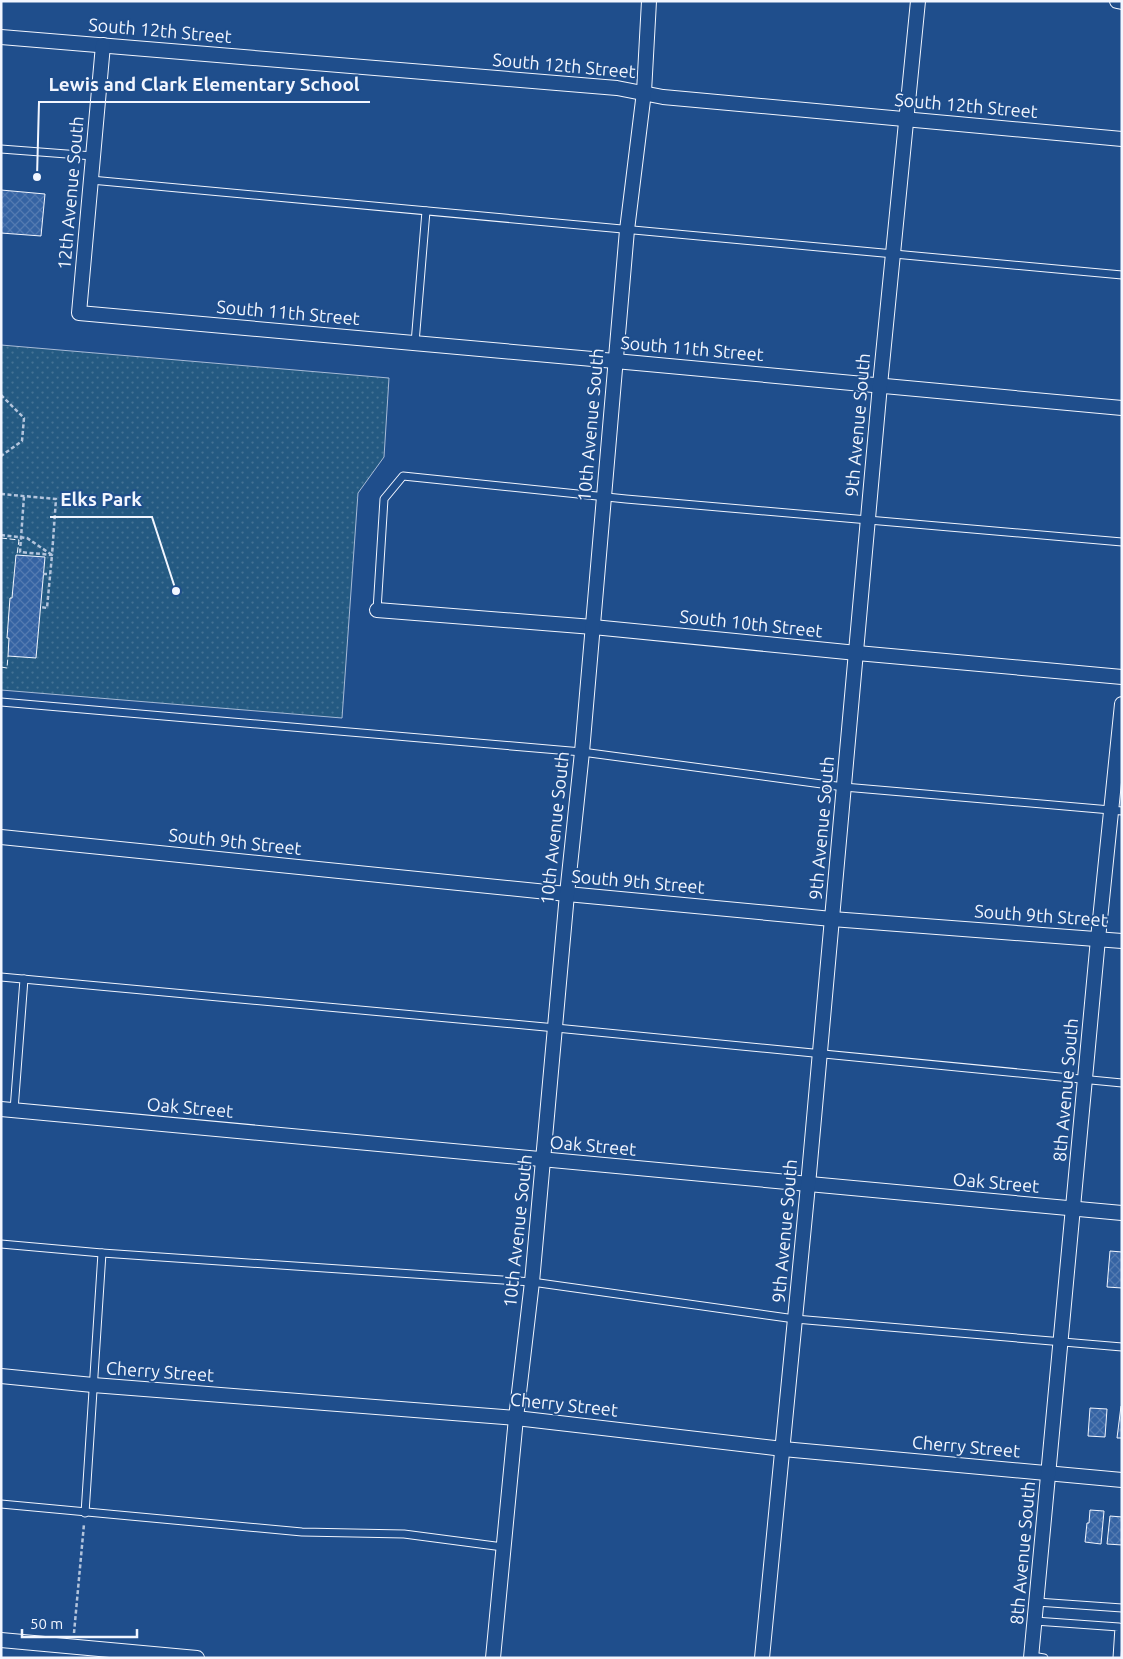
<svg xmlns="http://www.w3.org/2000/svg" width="1123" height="1659" font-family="Ubuntu,sans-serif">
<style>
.park{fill:url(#park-dots);stroke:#a8bbd7}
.building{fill:url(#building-cross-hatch);stroke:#f2f6ff}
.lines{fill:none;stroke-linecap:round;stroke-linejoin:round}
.service-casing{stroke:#f2f6ff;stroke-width:9}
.minor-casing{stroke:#f2f6ff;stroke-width:16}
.path{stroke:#b3c4dc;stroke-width:2.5;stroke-dasharray:4 2.5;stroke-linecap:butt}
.service{stroke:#1f4e8c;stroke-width:7}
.minor{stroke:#1f4e8c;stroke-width:14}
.fence{stroke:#f2f6ff;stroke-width:1;stroke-dasharray:6 2.5;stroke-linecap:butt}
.labels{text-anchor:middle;stroke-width:4;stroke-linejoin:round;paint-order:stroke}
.street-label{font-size:18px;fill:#f2f6ff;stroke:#1f4e8c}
.leader{fill:none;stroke:#f2f6ff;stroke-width:2}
.callout-dot{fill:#f2f6ff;stroke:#1f4e8c;stroke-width:2}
.callout-label{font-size:19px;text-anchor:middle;font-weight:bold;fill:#f2f6ff;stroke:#1f4e8c;stroke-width:4;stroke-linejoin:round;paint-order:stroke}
</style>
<defs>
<pattern id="park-dots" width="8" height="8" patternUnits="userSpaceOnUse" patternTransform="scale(1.25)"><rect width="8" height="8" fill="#245a82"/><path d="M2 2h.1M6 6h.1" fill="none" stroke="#447295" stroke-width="1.8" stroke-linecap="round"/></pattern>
<pattern id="building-cross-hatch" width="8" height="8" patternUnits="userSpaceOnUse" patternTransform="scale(1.25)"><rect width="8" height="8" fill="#3563a3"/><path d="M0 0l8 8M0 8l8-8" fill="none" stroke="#537ab1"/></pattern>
</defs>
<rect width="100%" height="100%" fill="#1f4e8c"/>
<path class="park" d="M 1,345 L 389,378 L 384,457 L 358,493 L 342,718 L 1,690 Z"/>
<g class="building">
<path d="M 1,190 L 45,194 L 41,236 L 1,233 Z"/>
<path d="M 16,555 L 45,557 L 36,658 L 8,656 L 9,638 L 7,638 L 10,598 L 12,598 Z"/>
<path d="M 1110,1251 L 1122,1252 L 1122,1288 L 1107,1287 Z"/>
<path d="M 1121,1406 L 1122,1406 L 1122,1438 L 1117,1438 Z"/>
<path d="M 1090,1408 L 1107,1409 L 1105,1437 L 1088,1436 Z"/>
<path d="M 1090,1510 L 1104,1511 L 1101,1544 L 1085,1542 L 1087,1523 L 1089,1523 Z"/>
<path d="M 1110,1516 L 1122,1517 L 1122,1545 L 1107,1544 Z"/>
</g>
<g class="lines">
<g class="service-casing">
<g id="service">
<path d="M 1,149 L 93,156"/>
<path d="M 91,180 L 1122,275"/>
<path d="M 415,343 L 426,211"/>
<path d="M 377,610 L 384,499 L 403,476 L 626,499 L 1122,542"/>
<path d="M 1,702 L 582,752 L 844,787 L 1122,811"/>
<path d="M 1,977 L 556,1028 L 1122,1083"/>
<path d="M 14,1110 L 24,979"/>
<path d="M 1,1244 L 102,1253 L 532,1282 L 795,1319 L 1122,1347"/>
<path d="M 1,1504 L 302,1532 L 404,1534 L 503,1547"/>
<path d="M 85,1513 L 102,1253"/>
<path d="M 1037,1602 L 1122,1608"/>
<path d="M 1035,1621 L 1119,1627 L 1117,1658"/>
<path d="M 1032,1656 L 1044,1658"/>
</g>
</g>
<g class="minor-casing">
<g id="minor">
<path d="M 1117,1 L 1122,2"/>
<path d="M 1,37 L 617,88 L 663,97 L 1122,139"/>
<path d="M 103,45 L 79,313 L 615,361 L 1122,408"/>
<path d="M 377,610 L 593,627 L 857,653 L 1122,677"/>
<path d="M 1,837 L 567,894 L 832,919 L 1122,941"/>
<path d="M 1,1109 L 1122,1213"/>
<path d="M 1,1376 L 93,1385 L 516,1418 L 783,1449 L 1122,1480"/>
<path d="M 1,1640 L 197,1658"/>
<path d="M 493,1658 L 516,1418 L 532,1282 L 567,894 L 582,752 L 627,230 L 644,92 L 649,1"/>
<path d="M 762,1658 L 808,1185 L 880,385 L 918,1"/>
<path d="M 1031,1658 L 1098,939 L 1122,704"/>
</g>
</g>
<g class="path">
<path d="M 1,395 L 24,418 L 22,441 L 1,456"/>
<path d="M 1,494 L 56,499 L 52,555 L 20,552 L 24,496"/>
<path d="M 1,535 L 27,538 L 52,555 L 47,608 L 40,607"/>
<path d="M 43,574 L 50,574"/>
<path d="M 74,1633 L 84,1524"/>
</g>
<use href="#service" class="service"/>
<use href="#minor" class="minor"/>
<g class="fence">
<path d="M 1,538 L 19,540 L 17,555"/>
<path d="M 1,667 L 7,668 L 8,656"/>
</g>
</g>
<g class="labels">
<g class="street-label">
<text transform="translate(160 31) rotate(5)" y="6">South 12th Street</text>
<text transform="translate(564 66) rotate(5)" y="6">South 12th Street</text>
<text transform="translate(966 106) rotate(5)" y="6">South 12th Street</text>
<text transform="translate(71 193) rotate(-85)" y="6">12th Avenue South</text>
<text transform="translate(288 313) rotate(5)" y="6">South 11th Street</text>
<text transform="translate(692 349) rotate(5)" y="6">South 11th Street</text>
<text transform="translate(591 425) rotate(-85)" y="6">10th Avenue South</text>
<text transform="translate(858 425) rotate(-85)" y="6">9th Avenue South</text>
<text transform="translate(751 624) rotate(6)" y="6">South 10th Street</text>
<text transform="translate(555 828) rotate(-84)" y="6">10th Avenue South</text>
<text transform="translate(822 828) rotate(-85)" y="6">9th Avenue South</text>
<text transform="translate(235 842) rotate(6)" y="6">South 9th Street</text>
<text transform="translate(638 882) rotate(5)" y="6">South 9th Street</text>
<text transform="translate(1041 916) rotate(4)" y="6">South 9th Street</text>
<text transform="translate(1066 1090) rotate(-85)" y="6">8th Avenue South</text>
<text transform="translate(190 1108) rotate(5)" y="6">Oak Street</text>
<text transform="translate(593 1146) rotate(5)" y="6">Oak Street</text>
<text transform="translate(996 1183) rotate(5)" y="6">Oak Street</text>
<text transform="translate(518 1231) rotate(-84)" y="6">10th Avenue South</text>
<text transform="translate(785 1231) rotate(-85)" y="6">9th Avenue South</text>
<text transform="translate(160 1372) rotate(4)" y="6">Cherry Street</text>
<text transform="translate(564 1405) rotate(6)" y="6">Cherry Street</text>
<text transform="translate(966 1447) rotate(5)" y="6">Cherry Street</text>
<text transform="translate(1023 1553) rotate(-85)" y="6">8th Avenue South</text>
</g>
</g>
<path class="leader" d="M37 177L39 102H370M176 591L152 517H50"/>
<g class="callout-dot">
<circle cx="37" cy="177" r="5"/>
<circle cx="176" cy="591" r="5"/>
</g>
<g class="callout-label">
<text x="204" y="91">Lewis and Clark Elementary School</text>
<text x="101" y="506">Elks Park</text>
</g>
<rect width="1123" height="1659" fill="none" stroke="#f2f6ff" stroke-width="5"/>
<path d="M22 1629v8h115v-8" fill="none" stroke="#f2f6ff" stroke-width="2.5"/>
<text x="30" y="1629" font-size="15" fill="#f2f6ff" stroke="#1f4e8c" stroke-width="4" paint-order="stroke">50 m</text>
</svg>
